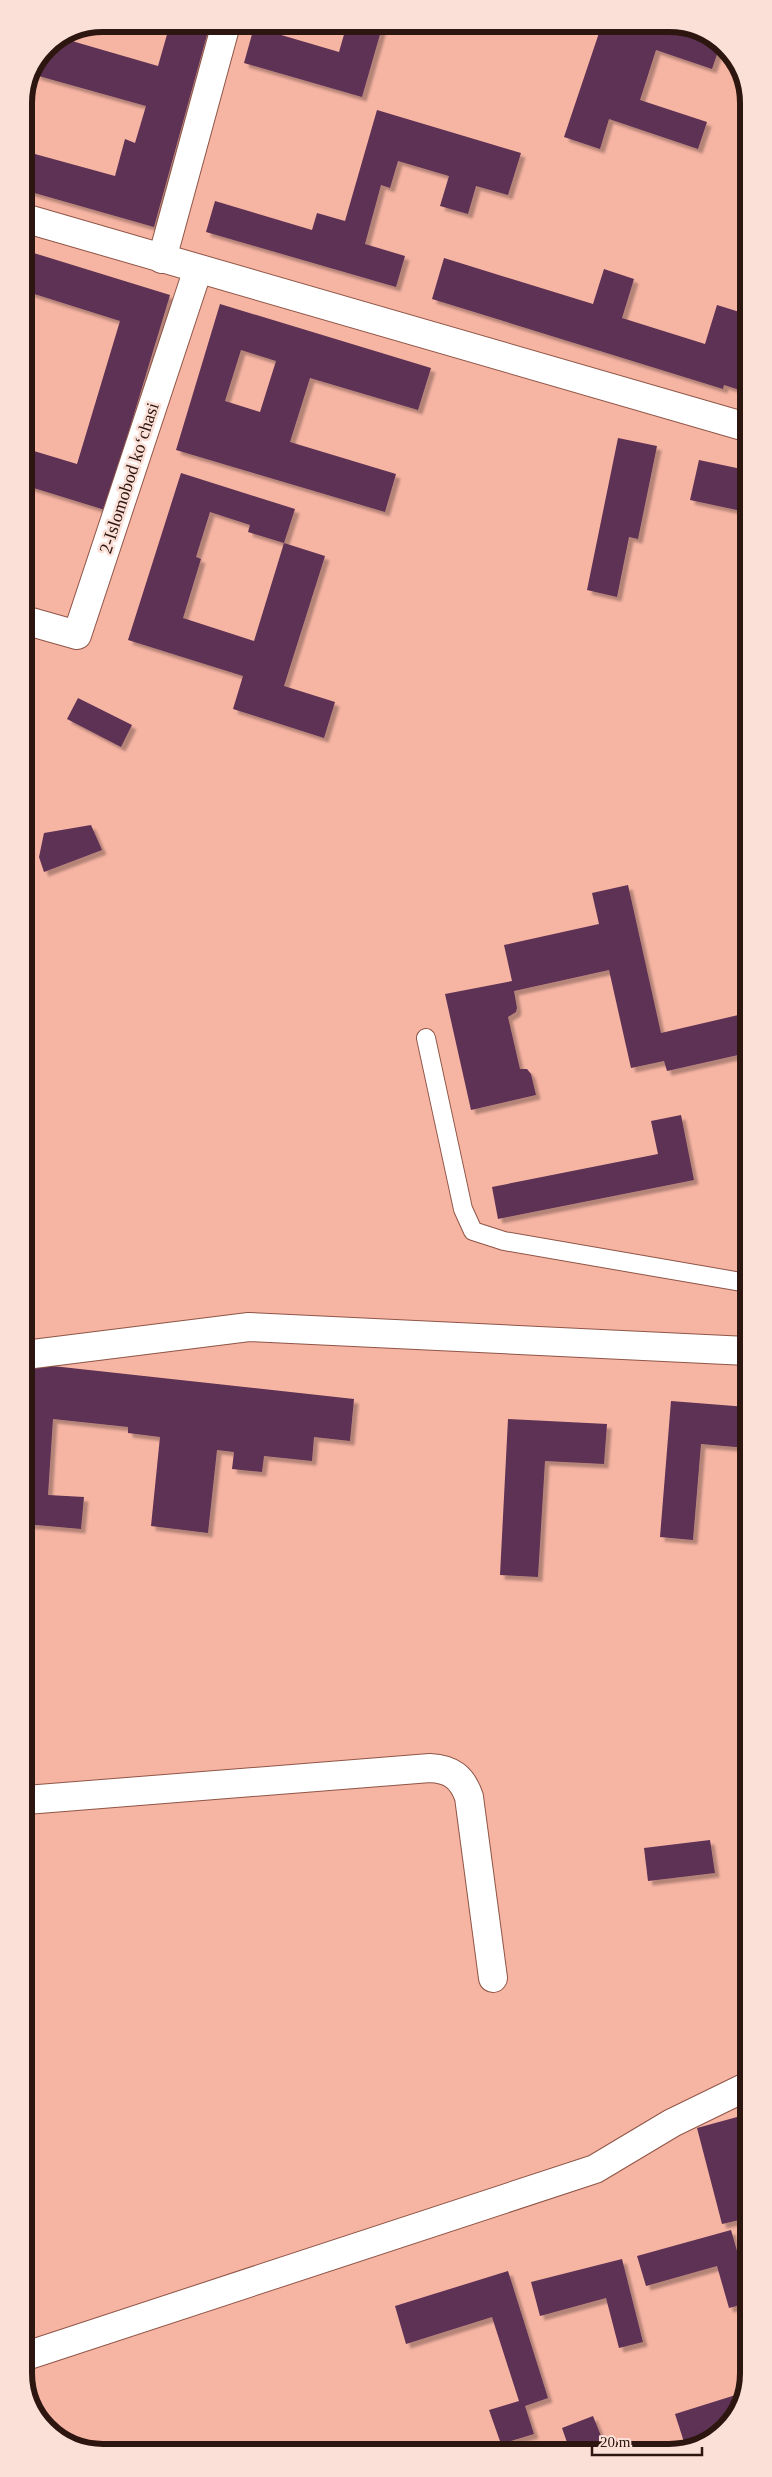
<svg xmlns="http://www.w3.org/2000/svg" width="772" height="2477" font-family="Georgia,serif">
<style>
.building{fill:#5d3154;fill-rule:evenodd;filter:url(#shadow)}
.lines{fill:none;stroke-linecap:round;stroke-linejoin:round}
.lane-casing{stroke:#8f5547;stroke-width:20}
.street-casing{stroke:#8f5547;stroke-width:30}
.lane{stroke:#fff;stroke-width:18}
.street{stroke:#fff;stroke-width:28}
.labels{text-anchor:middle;stroke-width:5;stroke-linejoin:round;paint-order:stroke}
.street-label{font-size:18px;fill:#2e1610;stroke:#fbe0d8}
.rim{fill:none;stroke:#2e1610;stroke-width:6}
</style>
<defs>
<filter id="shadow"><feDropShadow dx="4.5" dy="4.5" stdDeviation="1" flood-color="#0004"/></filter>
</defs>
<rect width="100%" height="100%" fill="#f6b4a3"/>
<g class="building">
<path d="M 170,24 L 210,24 L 154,227 L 24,190 L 24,151 L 115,176 L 125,139 L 135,143 L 146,106 L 35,75 L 47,47 L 65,39 L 158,66 Z"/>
<path d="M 347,24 L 383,24 L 362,97 L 244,63 L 254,27 L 339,52 Z"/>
<path d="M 602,24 L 674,24 L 721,43 L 712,69 L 656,50 L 640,100 L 707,122 L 698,149 L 609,119 L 600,149 L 564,137 Z"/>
<path d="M 377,110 L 521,153 L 508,195 L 476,186 L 468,214 L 440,206 L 449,176 L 398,161 L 390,188 L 381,185 L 365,244 L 405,256 L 396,287 L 206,232 L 215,201 L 312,230 L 317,213 L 345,221 Z"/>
<path d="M 24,250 L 170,295 L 105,510 L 24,485 L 24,448 L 77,464 L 120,321 L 28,292 L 24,303 Z"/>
<path d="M 444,258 L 593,304 L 604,269 L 634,279 L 622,318 L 705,344 L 717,305 L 746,314 L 746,392 L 724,385 L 723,389 L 432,299 Z"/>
<path d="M 220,304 L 431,368 L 418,410 L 310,378 L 290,442 L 396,474 L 385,512 L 176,450 ZM 241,350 L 276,361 L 260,412 L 225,401 Z"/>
<path d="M 618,438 L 657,446 L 638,539 L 629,537 L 617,597 L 587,590 Z"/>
<path d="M 699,460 L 746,470 L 746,512 L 690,500 Z"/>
<path d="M 181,473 L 295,509 L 284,543 L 325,556 L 284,686 L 335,702 L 324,738 L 233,709 L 243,676 L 128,640 ZM 210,512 L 250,525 L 248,532 L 284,543 L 254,641 L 183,618 L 201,559 L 196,557 Z"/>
<path d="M 78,698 L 132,725 L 121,747 L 67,719 Z"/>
<path d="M 91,825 L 102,850 L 44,872 L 39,857 L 44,833 Z"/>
<path d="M 628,885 L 661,1033 L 747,1013 L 747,1053 L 667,1071 L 664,1061 L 631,1068 L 609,970 L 514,991 L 517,1008 L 516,1012 L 508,1017 L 520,1069 L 527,1069 L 531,1074 L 536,1095 L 471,1110 L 445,994 L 512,981 L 504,945 L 599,924 L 592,893 Z"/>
<path d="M 681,1115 L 694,1180 L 498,1219 L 492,1187 L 658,1154 L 651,1121 Z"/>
<path d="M 25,1363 L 354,1399 L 350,1441 L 314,1437 L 312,1461 L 264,1456 L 262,1472 L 232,1469 L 234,1452 L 217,1450 L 208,1533 L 151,1526 L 160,1437 L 128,1433 L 128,1427 L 53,1419 L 48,1495 L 84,1497 L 81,1529 L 25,1524 Z"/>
<path d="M 671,1401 L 747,1407 L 747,1448 L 701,1444 L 693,1540 L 660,1537 Z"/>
<path d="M 508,1419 L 607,1424 L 604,1464 L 545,1461 L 538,1577 L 500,1575 Z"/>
<path d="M 710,1840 L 715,1873 L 648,1881 L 644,1848 Z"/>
<path d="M 748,2114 L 748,2162 L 744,2163 L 748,2180 L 748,2218 L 722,2224 L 697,2128 Z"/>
<path d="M 731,2230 L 748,2289 L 748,2303 L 729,2308 L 717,2266 L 646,2286 L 637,2256 Z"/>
<path d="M 622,2259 L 643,2342 L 619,2348 L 606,2298 L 540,2316 L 531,2282 Z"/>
<path d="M 508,2271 L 548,2398 L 525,2406 L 534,2434 L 501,2444 L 489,2410 L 519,2401 L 492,2317 L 406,2344 L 395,2306 Z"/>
<path d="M 742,2393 L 732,2422 L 719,2431 L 684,2442 L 675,2414 Z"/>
<path d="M 593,2416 L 607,2451 L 570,2451 L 562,2428 Z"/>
</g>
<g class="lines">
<g class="lane-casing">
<path id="lane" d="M 426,1038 L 463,1209 L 473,1231 L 504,1241 L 747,1283"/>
</g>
<g class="street-casing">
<g id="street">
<path d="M 24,218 L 746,427"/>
<path d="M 162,259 L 226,24"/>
<path d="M 24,620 L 77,635 L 198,269"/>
<path d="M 25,1355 L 249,1327 L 747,1351"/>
<path d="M 26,1800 L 430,1768 C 451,1769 462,1777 469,1797 L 493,1978"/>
<path d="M 26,2356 L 595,2169 L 672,2123 L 748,2086"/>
</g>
</g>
<use href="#lane" class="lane"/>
<use href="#street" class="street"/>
</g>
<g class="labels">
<g class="street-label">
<text transform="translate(129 478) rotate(-72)" y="6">2-Islomobod koʻchasi</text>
</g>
</g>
<path d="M0 0H772V2477H0ZM103 32H669A71 71 0 0 1 740 103V2373A71 71 0 0 1 669 2444H103A71 71 0 0 1 32 2373V103A71 71 0 0 1 103 32Z" fill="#fbe0d8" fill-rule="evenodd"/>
<path class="rim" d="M103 32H669A71 71 0 0 1 740 103V2373A71 71 0 0 1 669 2444H103A71 71 0 0 1 32 2373V103A71 71 0 0 1 103 32Z"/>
<path d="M592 2447v8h110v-8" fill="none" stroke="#2e1610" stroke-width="2.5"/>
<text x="600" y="2447" font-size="15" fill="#2e1610" stroke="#fbe0d8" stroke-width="4" paint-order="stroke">20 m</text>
</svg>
